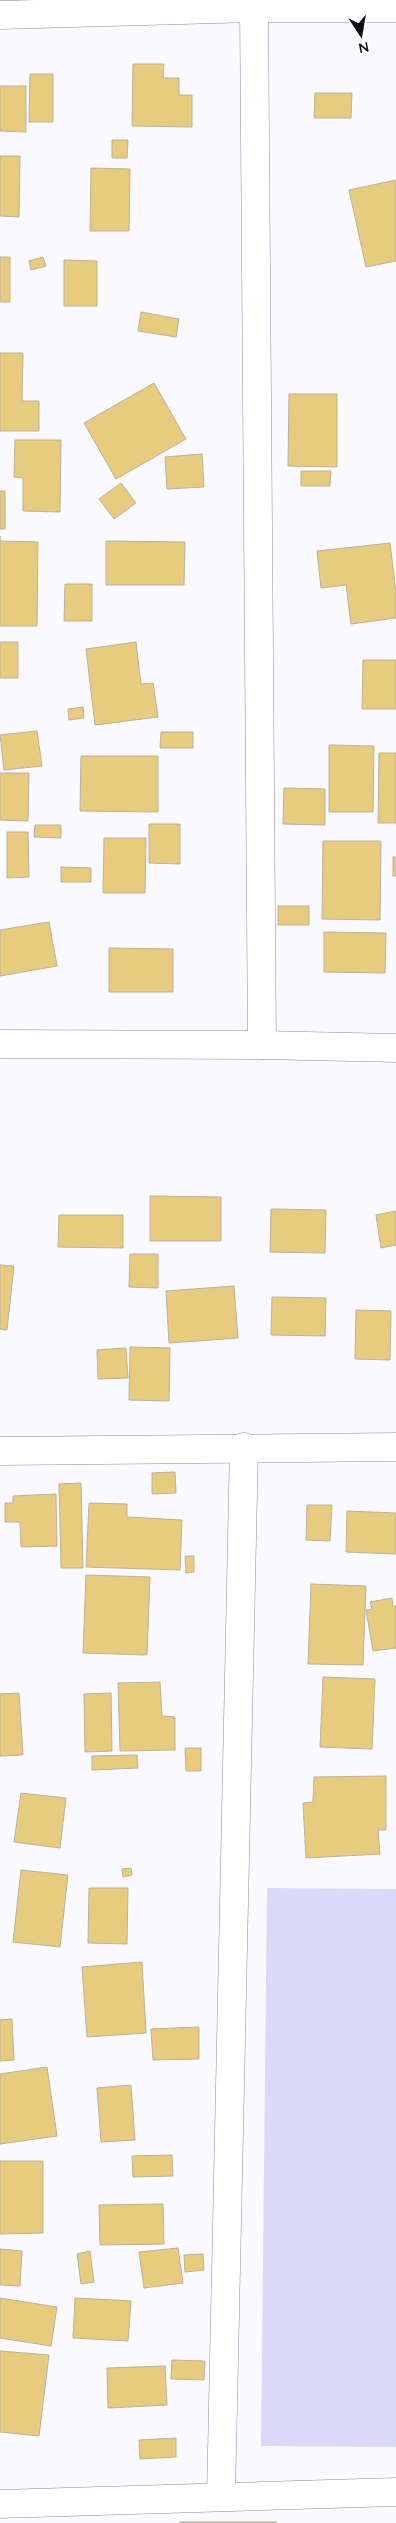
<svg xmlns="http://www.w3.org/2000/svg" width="396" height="2523" font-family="Quicksand,sans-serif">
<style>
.green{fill:#dcd9f8}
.building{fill:#e7cb7f;stroke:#bbb299}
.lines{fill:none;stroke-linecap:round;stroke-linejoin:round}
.minor-casing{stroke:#8d8ba3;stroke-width:29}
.minor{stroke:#fff;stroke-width:28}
</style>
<rect width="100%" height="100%" fill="#faf9ff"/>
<path class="green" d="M 267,1888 L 396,1889 L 396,2447 L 261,2446 Z"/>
<g class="building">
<path d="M 133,64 L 164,64 L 163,78 L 179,78 L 179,95 L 192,95 L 192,127 L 132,126 Z"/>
<path d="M 30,74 L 53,74 L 53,122 L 29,122 Z"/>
<path d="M 0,86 L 26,86 L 26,132 L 0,131 Z"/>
<path d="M 315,93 L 352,93 L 351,118 L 314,118 Z"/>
<path d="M 112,140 L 128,140 L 127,158 L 112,158 Z"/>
<path d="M 0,156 L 20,156 L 19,217 L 0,216 Z"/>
<path d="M 91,168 L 130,169 L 129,231 L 90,231 Z"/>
<path d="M 396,180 L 396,261 L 366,267 L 349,190 Z"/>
<rect x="0" y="257" width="10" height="45"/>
<path d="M 43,257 L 46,266 L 31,270 L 29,261 Z"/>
<path d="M 64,260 L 97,261 L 97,306 L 64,306 Z"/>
<path d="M 141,312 L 179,319 L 176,337 L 138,331 Z"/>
<path d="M 0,353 L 23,353 L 22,401 L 39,401 L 39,431 L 0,431 Z"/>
<path d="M 154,383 L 186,439 L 116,479 L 84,423 Z"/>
<path d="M 289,394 L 337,394 L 337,467 L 288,466 Z"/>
<path d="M 15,440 L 61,440 L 60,512 L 23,511 L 23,478 L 14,477 Z"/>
<path d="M 202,454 L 204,487 L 167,489 L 165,457 Z"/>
<path d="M 301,471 L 331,471 L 330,486 L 301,486 Z"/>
<path d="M 121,483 L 136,503 L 114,519 L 99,499 Z"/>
<rect x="0" y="491" width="5" height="38"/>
<path d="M 0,536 L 0,541 L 38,542 L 37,626 L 0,626 Z"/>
<path d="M 106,541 L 185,542 L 184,585 L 106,585 Z"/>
<path d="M 390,543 L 396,593 L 396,618 L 351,624 L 346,585 L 321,588 L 317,551 Z"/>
<path d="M 65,584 L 92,584 L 92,621 L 64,621 Z"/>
<rect x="0" y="642" width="18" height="36"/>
<path d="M 136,642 L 141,684 L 153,683 L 158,717 L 95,725 L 86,649 Z"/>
<path d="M 363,660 L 396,660 L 396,709 L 362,709 Z"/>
<path d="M 83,707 L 84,718 L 69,720 L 68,709 Z"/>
<path d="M 37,731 L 42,766 L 4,770 L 0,735 Z"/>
<path d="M 161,732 L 193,732 L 193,748 L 160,748 Z"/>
<path d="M 329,745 L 374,746 L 373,812 L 329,812 Z"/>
<path d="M 379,753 L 396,753 L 396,823 L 378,823 Z"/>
<path d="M 81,756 L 158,756 L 158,812 L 80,811 Z"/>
<path d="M 0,773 L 29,773 L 28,821 L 0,820 Z"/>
<path d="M 284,788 L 325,789 L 325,825 L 283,824 Z"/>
<path d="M 149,824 L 180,824 L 180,864 L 149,863 Z"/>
<path d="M 35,825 L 61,825 L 61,838 L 34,837 Z"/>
<path d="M 7,832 L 28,832 L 29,877 L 7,878 Z"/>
<path d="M 104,838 L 146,838 L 145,893 L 103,893 Z"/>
<path d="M 323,841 L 381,841 L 380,920 L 322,919 Z"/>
<rect x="393" y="857" width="3" height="19"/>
<path d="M 61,867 L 91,868 L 91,882 L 61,882 Z"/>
<rect x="278" y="906" width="31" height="19"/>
<path d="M 49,922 L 57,966 L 0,976 L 0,930 Z"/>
<path d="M 324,932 L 386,933 L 385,973 L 324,972 Z"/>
<path d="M 109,948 L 173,949 L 173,992 L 109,992 Z"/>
<path d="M 150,1196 L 221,1197 L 221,1241 L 150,1241 Z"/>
<path d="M 271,1209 L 326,1210 L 325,1253 L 270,1252 Z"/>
<path d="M 396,1211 L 396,1245 L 381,1248 L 376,1215 Z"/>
<path d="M 59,1215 L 123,1215 L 123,1248 L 58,1247 Z"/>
<path d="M 130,1254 L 158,1254 L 158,1288 L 129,1287 Z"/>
<path d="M 0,1265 L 14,1266 L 7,1330 L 0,1329 Z"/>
<path d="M 234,1286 L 238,1338 L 169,1343 L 166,1291 Z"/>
<path d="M 272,1297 L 326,1298 L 325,1336 L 271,1335 Z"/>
<path d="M 356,1310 L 391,1311 L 390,1360 L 355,1359 Z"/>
<path d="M 130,1347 L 170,1348 L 169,1401 L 129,1400 Z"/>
<path d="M 126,1348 L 128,1378 L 98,1379 L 97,1350 Z"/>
<path d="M 175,1472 L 176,1493 L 152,1494 L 152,1473 Z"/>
<path d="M 81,1483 L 83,1568 L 61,1568 L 59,1484 Z"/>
<path d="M 56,1494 L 57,1546 L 21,1547 L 20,1522 L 5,1522 L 5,1503 L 13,1503 L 13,1496 Z"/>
<path d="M 89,1503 L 127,1504 L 127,1517 L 182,1520 L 180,1570 L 86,1567 Z"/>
<path d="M 307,1505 L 332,1505 L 330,1541 L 306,1540 Z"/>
<path d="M 347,1511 L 396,1513 L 396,1554 L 346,1552 Z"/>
<path d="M 185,1556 L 194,1556 L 194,1572 L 186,1573 Z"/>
<path d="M 86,1575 L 150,1577 L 147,1655 L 83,1653 Z"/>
<path d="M 311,1584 L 366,1586 L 363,1665 L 308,1664 Z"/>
<path d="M 392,1598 L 393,1606 L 396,1606 L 396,1648 L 373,1651 L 366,1610 L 372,1609 L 370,1602 Z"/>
<path d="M 323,1677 L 375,1679 L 372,1749 L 320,1747 Z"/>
<path d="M 160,1682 L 162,1716 L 175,1717 L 175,1750 L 120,1751 L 118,1683 Z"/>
<path d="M 19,1693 L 23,1755 L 0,1756 L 0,1694 Z"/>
<path d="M 111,1693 L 112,1751 L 85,1752 L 84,1694 Z"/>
<path d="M 185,1748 L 201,1748 L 201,1771 L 186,1771 Z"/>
<path d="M 137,1755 L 138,1768 L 92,1770 L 92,1756 Z"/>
<path d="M 386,1776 L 386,1830 L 378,1830 L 380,1854 L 306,1858 L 303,1803 L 313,1802 L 314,1777 Z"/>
<path d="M 21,1793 L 66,1798 L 60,1848 L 14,1842 Z"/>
<path d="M 131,1868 L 132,1875 L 123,1877 L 122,1869 Z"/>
<path d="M 21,1870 L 68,1875 L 60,1947 L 13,1942 Z"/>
<path d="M 89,1888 L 128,1888 L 127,1944 L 88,1943 Z"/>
<path d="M 142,1962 L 146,2033 L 87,2037 L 82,1967 Z"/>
<path d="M 12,2019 L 14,2060 L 0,2061 L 0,2020 Z"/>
<path d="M 199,2027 L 199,2059 L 153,2060 L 151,2029 Z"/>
<path d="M 47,2067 L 57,2136 L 0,2144 L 0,2074 Z"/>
<path d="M 131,2085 L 135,2140 L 101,2142 L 97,2088 Z"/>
<path d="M 172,2155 L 173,2176 L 133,2177 L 132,2156 Z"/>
<path d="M 0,2161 L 43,2161 L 43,2233 L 0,2234 Z"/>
<path d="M 163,2204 L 164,2244 L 100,2245 L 99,2205 Z"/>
<path d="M 178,2248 L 183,2283 L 144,2288 L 139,2252 Z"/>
<path d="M 0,2249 L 22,2251 L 20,2286 L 0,2285 Z"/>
<path d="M 90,2251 L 94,2282 L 81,2284 L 77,2254 Z"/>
<path d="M 203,2254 L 204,2270 L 185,2272 L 184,2255 Z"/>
<path d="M 0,2298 L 57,2307 L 51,2346 L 0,2338 Z"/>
<path d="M 75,2298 L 131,2301 L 128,2341 L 73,2338 Z"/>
<path d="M 0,2351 L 49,2355 L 39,2436 L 0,2432 Z"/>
<path d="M 172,2360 L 205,2361 L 204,2380 L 171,2379 Z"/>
<path d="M 165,2366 L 167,2405 L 108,2408 L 107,2368 Z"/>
<path d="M 176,2438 L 176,2457 L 140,2459 L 139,2440 Z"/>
<rect x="180" y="2522" width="96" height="1"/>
</g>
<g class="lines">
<g class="minor-casing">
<g id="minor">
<path d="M 254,8 L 262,1045"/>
<path d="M 0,15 L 254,8 L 396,8"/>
<path d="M 0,1044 L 262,1045 L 396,1048"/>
<path d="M 0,1451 L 396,1447"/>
<path d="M 221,2497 L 244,1447"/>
<path d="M 0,2504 L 396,2492"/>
</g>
</g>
<use href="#minor" class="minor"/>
</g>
<g transform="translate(361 35) rotate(168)" stroke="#ffffff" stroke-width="4" paint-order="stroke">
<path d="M0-4L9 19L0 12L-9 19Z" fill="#0d0c15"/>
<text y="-8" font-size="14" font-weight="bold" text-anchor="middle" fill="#0d0c15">N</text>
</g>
</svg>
